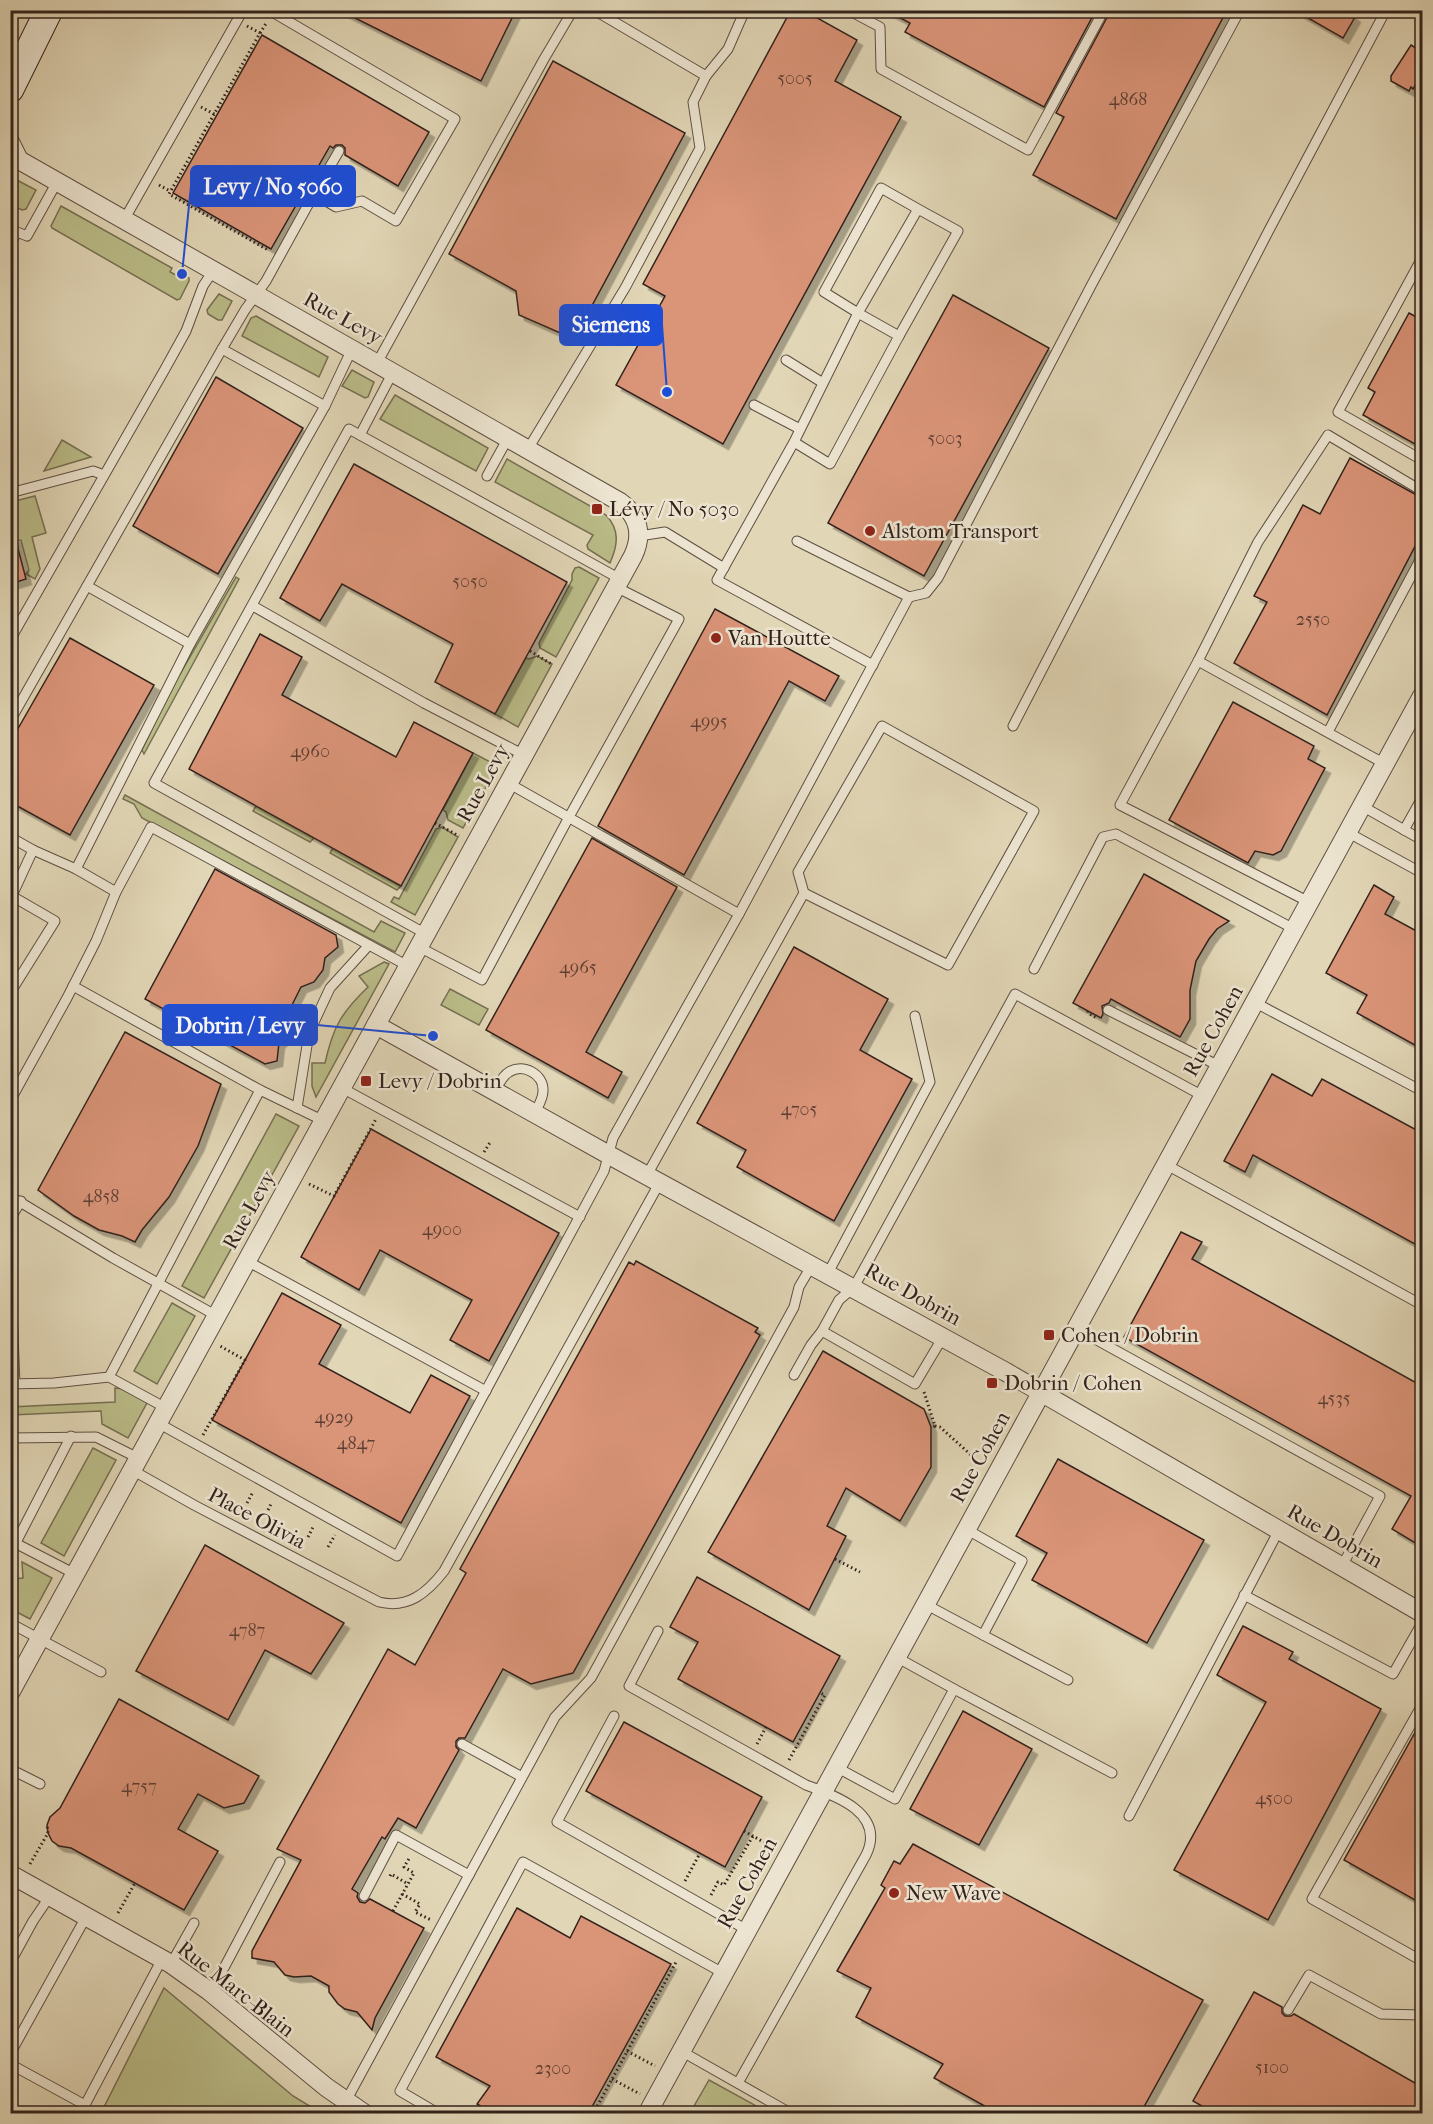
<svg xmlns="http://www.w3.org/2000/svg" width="1433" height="2124" font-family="'IM FELL French Canon',serif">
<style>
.green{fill:#babc88;stroke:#766f52;stroke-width:1.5}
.building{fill:#da9478;stroke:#33221c;stroke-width:1.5;filter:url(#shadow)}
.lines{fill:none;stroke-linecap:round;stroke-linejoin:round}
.service-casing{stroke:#5e4f42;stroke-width:11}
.minor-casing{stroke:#5e4f42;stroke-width:20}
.secondary-casing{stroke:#33221c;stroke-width:29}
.path{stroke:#33221c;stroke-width:3;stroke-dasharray:1.5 3;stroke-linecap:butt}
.service{stroke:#ece4d0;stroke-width:9}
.minor{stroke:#ece4d0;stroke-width:18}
.secondary{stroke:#ece4d0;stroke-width:27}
.poi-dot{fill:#8f2418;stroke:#ece4d0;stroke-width:2}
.labels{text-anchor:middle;stroke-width:5;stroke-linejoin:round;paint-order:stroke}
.number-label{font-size:18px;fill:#5d3e33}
.street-label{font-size:21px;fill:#33221c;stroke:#ece4d0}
.poi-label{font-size:21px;fill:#33221c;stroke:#ece4d0;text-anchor:start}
.leader{fill:none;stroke:#1d4ed8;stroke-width:2}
.callout-dot{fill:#1d4ed8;stroke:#ece4d0;stroke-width:2}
.callout{fill:#1d4ed8;stroke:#1d4ed8;stroke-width:2}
.callout-label{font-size:22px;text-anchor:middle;font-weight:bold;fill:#fff}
</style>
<defs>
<filter id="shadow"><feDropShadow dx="5.5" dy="5.5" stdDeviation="0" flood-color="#0004"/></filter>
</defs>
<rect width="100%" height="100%" fill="#e1d6b6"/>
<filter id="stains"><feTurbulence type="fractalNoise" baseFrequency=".00333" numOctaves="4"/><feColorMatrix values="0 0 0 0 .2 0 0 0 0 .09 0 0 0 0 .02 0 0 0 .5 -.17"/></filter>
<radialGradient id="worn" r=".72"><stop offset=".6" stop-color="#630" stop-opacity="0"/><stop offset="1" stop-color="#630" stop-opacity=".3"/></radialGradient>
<g class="green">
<path d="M 11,177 L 36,190 L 26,209 L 22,210 L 11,205 Z"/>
<path d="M 61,206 L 172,268 L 170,272 L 178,276 L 181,273 L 189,278 L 189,281 L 180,299 L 177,300 L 52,228 L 51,226 Z"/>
<path d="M 219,294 L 232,301 L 222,320 L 218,320 L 208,314 L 207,310 Z"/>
<path d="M 256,316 L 328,357 L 319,377 L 242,336 L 251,318 Z"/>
<path d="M 352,370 L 374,382 L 368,397 L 365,398 L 342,386 Z"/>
<path d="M 395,395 L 488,448 L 476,471 L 380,419 Z"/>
<path d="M 62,440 L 91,457 L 44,471 Z"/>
<path d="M 507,459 L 606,515 C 620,530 618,545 610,563 L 588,549 L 587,545 L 593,535 L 495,482 Z"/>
<path d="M 35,496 L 46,533 L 32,537 L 40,569 L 35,579 L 26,574 L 29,570 L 21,540 L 16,541 L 10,518 L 15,517 L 11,502 Z"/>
<path d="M 579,567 L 599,578 L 556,657 L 540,648 L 539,643 L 572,580 L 572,574 L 575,568 Z"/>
<path d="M 236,577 L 239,579 L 144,754 L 142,750 L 169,693 Z"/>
<path d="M 537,656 L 552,664 L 518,727 L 495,714 L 526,658 L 529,659 Z"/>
<path d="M 473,753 L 498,766 L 463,828 L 448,820 L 446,812 L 443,810 Z"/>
<path d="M 125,795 L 374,932 L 381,921 L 405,933 L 395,952 L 142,818 L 134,804 L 123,799 Z"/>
<path d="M 256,806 L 314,838 L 310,842 L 253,811 Z"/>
<path d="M 442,827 L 458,837 L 415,915 L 391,902 L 394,897 L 399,899 L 436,829 Z"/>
<path d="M 333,848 L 401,886 L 397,890 L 330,853 Z"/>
<path d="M 384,962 L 389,964 L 316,1097 L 312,1086 L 312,1063 L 325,1063 C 333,1027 341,1013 368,987 L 359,976 Z"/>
<path d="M 450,989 L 488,1009 L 479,1025 L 441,1005 Z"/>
<path d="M 276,1114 L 299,1126 L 204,1298 L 182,1286 Z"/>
<path d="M 172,1303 L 195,1316 L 157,1384 L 134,1371 Z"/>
<path d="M 115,1388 L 125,1389 L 148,1401 L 128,1438 L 102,1424 L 101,1411 L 11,1415 L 10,1407 L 115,1402 Z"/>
<path d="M 93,1448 L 116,1460 L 64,1556 L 41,1543 Z"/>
<path d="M 22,1562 L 52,1578 L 30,1619 L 11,1609 L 11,1579 L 23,1578 Z"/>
<path d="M 164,1988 L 293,2096 L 321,2113 L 101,2113 Z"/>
<path d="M 709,2080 L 769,2113 L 690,2113 Z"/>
</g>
<g class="building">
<path d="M 339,10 L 516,10 L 481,81 Z"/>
<path d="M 791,10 L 803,10 L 857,40 L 835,81 L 901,117 L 723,444 L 616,385 L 665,296 L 643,284 Z"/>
<path d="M 885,10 L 1096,10 L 1044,107 L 905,32 L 910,23 Z"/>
<path d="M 1111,10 L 1227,10 L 1116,219 L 1033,175 L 1064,117 L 1056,113 Z"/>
<path d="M 1294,10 L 1345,10 L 1355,17 L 1343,38 Z"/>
<path d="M 262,35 L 429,132 L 398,186 L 345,155 L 345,148 L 342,145 L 336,145 L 333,148 L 330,146 L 271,249 L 173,193 Z"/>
<path d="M 1411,45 L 1422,52 L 1422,73 L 1413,89 L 1411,87 L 1409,91 L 1391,81 L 1391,76 Z"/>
<path d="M 553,61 L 685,133 L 574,339 L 519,315 L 516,291 L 449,254 Z"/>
<path d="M 953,295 L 1049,348 L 924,576 L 828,523 Z"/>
<path d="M 1409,313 L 1422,320 L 1422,448 L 1363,415 L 1375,392 L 1368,388 Z"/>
<path d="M 216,377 L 303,428 L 218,574 L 133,526 Z"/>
<path d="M 1350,458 L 1422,498 L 1422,533 L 1327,715 L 1234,663 L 1267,602 L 1254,596 L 1303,505 L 1320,514 Z"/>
<path d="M 354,464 L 567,582 L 495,714 L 435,682 L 453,644 L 342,584 L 320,621 L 280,598 Z"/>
<path d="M 10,537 L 15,537 L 26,579 L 10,584 Z"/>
<path d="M 715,609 L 839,676 L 825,701 L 789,681 L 684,875 L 598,826 Z"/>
<path d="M 260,634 L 302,657 L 282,695 L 396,757 L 414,722 L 473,753 L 401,886 L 189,769 Z"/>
<path d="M 70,638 L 154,685 L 70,835 L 10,802 L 10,734 L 16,732 Z"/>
<path d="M 1233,702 L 1314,746 L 1308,759 L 1325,768 L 1281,851 L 1273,855 L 1255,851 L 1248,863 L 1169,820 Z"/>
<path d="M 592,838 L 677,887 L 586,1052 L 622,1072 L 608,1098 L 486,1030 Z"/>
<path d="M 215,869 L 336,935 L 338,947 L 325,958 L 323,970 L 314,982 L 301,987 L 291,1007 L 293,1019 L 289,1033 L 279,1043 L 277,1061 L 265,1064 L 145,999 Z"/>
<path d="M 1144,874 L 1229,921 L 1217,929 L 1209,939 L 1196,961 L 1190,990 L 1190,1019 L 1180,1037 L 1111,999 L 1109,1003 L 1102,1006 L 1103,1014 L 1101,1018 L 1073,1003 Z"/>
<path d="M 1374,885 L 1394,897 L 1385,914 L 1422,934 L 1422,1049 L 1357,1013 L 1367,995 L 1326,973 Z"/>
<path d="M 794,947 L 888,999 L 860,1050 L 912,1079 L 834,1221 L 737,1167 L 746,1150 L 697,1123 Z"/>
<path d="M 125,1032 L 221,1084 L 198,1146 L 169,1197 L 142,1230 L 135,1242 L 122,1236 L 99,1230 L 74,1216 L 38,1190 Z"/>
<path d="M 1272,1074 L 1312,1096 L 1322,1079 L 1422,1133 L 1422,1248 L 1253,1155 L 1245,1172 L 1224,1161 Z"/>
<path d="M 371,1129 L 559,1233 L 489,1361 L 450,1340 L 472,1300 L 380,1250 L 359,1290 L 301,1257 Z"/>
<path d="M 1181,1232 L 1202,1242 L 1192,1259 L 1422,1386 L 1422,1547 L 1392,1529 L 1411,1496 L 1124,1337 Z"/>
<path d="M 636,1261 L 758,1328 L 755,1332 L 760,1335 L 573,1673 L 531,1684 L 503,1669 L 465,1738 L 459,1738 L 456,1741 L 456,1747 L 459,1750 L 416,1828 L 398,1818 L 385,1839 L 382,1837 L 352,1889 L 358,1893 L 357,1897 L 360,1902 L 365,1903 L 370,1899 L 424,1928 L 375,2018 L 372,2030 L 357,2012 L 345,2009 L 338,2004 L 329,1992 L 329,1986 L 311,1976 L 294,1977 L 285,1975 L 274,1962 L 252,1958 L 252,1951 L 301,1860 L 277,1849 L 388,1649 L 415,1665 L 466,1573 L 460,1569 L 629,1262 L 634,1265 Z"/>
<path d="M 282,1293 L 341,1325 L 319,1364 L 410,1413 L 431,1375 L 470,1396 L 401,1523 L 212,1420 Z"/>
<path d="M 823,1351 L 924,1409 L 931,1427 L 931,1467 L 900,1521 L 846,1488 L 827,1526 L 846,1536 L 809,1610 L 708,1552 Z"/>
<path d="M 1058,1459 L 1204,1540 L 1147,1643 L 1032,1580 L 1047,1553 L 1016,1536 Z"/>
<path d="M 205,1545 L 344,1623 L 311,1674 L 265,1650 L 228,1720 L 136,1671 Z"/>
<path d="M 697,1577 L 840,1656 L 793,1742 L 678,1679 L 698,1642 L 670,1627 Z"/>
<path d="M 1243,1626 L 1293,1652 L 1289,1659 L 1381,1709 L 1268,1920 L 1174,1870 L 1266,1702 L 1217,1675 Z"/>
<path d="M 119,1699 L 259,1776 L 244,1803 L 224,1808 L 198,1794 L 178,1829 L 218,1851 L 184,1910 L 71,1848 L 59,1846 L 52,1841 L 48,1833 L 47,1825 L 50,1817 L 60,1808 Z"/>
<path d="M 963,1711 L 1032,1749 L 979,1845 L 910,1809 Z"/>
<path d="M 1422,1720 L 1422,1904 L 1344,1860 Z"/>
<path d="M 624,1722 L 762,1797 L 725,1867 L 586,1791 Z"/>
<path d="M 913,1844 L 1203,2000 L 1140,2114 L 999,2114 L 934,2078 L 943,2064 L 856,2017 L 871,1988 L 837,1971 L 885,1888 L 881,1885 L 894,1861 L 900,1864 Z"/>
<path d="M 517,1908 L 570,1938 L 581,1916 L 671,1964 L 588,2114 L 494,2114 L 477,2104 L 490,2086 L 436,2057 Z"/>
<path d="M 1254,1992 L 1282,2007 L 1282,2013 L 1285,2016 L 1291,2016 L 1294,2014 L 1422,2087 L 1422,2114 L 1216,2114 L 1193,2101 Z"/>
</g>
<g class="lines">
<g class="service-casing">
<g id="service">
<path d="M 848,10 L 880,27 L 881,69 L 1028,150 L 1104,10"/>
<path d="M 706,76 L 728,49 L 745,10"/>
<path d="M 314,194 L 339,151"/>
<path d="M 124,220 L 243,10"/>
<path d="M 10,245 L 17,232 L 27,236 L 57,182"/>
<path d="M 1422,258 L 1338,412 L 1422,460"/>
<path d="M 899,336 L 958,231 L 918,209 L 858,313 L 824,292 L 881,188 L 918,209"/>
<path d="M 222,349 L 325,406 L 352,349"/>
<path d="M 786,360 L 823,383"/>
<path d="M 377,363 L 544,59 L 573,10"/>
<path d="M 754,405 L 800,429"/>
<path d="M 360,435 L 393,372"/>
<path d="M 794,442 L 830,464 L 899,336 L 858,313 L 794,442 L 717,580 L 873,665"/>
<path d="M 528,449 L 625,288 L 700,148 L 693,102 L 706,76 L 594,10"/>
<path d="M 487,476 L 508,438"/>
<path d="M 10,493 L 93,471 L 104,475"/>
<path d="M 639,536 L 665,532 L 724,568"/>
<path d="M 87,586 L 190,644 L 325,406"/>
<path d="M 909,597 L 926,593 L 938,578 L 1092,284 L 1240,10"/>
<path d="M 253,606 L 424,703 L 524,755"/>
<path d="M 10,640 L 165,369 L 186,331 L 203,286 L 213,271"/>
<path d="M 1198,661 L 1258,542 L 1328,435 L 1422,491"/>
<path d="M 10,721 L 222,349 L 245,310 L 266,281 L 314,194 L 336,207 L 362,201 L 396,221 L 455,119 L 269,10"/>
<path d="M 1013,726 L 1268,232 L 1386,10"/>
<path d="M 1328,732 L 1422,556"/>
<path d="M 508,783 L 739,914"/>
<path d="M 1362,806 L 1422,840"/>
<path d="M 1404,830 L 1422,798"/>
<path d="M 1347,832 L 1422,873"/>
<path d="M 10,837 L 33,850 L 10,900"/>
<path d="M 33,850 L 76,869 L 190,644"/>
<path d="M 76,869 L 116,892"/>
<path d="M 10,895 L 55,921 L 10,993"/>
<path d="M 1309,902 L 1120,805 L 1198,661 L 1385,764"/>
<path d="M 426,934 L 154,783 L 349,429 L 620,579"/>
<path d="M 419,947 L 482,980 L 569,817 L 679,619 L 616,587"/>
<path d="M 1034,969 L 1103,837 L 1116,834 L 1294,929"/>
<path d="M 1254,1002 L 1422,1091"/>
<path d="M 1108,1010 L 1219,1066"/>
<path d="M 342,1088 L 580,1217"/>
<path d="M 260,1090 L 324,1121"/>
<path d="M 495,1091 C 499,1084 502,1076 509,1072 C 523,1063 544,1074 543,1091 C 543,1099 538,1106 535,1113"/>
<path d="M 10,1101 L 67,998 L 96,941 L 116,892 L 151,827 L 369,945"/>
<path d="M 297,1108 L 309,1033 L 330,988 L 369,945 L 408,966"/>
<path d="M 1165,1164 L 1422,1305"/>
<path d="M 647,1175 L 804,893 L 798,872 L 882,726 L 1034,811 L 948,965 L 804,893"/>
<path d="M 10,1196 L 113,1258 L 217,1316"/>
<path d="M 10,1245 L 12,1216 L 21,1201"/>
<path d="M 247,1261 L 486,1391"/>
<path d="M 10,1262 L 15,1384"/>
<path d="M 828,1273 L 930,1082 L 915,1016"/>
<path d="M 1075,1328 L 1380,1496 L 1342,1566"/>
<path d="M 943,1337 L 915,1384 L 822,1331 L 839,1300 L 854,1287 L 1015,994 L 1203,1096"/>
<path d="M 794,1375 L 811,1345 L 822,1331"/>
<path d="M 109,1377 L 166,1408"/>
<path d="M 10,1384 L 54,1383 L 109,1377 L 260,1090 L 73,986"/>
<path d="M 158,1423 L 397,1556 L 604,1171 L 613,1138 L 739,914 L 909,597 L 797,541"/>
<path d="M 10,1438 L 96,1437 L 138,1458"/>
<path d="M 132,1470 L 194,1505 L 379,1602 C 408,1609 427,1593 444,1571 L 660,1182"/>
<path d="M 17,1544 L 75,1574"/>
<path d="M 10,1554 L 71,1436"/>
<path d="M 1244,1595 L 1393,1674 L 1422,1623"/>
<path d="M 925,1604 L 983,1635 L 1022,1561 L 966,1529"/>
<path d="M 1415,1609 L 1422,1595"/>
<path d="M 10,1623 L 101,1672"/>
<path d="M 658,1631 L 629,1686 L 806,1785 C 837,1796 886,1814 866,1855 L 738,2083"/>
<path d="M 983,1635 L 1068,1680"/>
<path d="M 954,1689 L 1112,1773"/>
<path d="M 1422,1705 L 1312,1899 L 1422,1961"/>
<path d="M 614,1716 L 557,1822 L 747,1930"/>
<path d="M 462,1744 L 522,1777"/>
<path d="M 836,1767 L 895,1799 L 954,1689 L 896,1657"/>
<path d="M 10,1769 L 40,1784"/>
<path d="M 1129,1816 L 1279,1530"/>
<path d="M 364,1896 L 396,1835 L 469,1875"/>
<path d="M 10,1963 L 33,1921 L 50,1896"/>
<path d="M 171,1964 L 194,1923"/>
<path d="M 209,1991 L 225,1966 L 280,1862"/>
<path d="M 1288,2010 L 1309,1975 L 1381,2014 L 1422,2015"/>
<path d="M 681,2051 L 792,2114"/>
<path d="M 10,2054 L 86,1917"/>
<path d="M 10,2064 L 85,2105 L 162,1959"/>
<path d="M 346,2101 L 555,1717 L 591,1678 L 794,1307 L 799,1287 L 812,1265"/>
<path d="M 439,2114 L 400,2091 L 523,1862 L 723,1973"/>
</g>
</g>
<g class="minor-casing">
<g id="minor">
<path d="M 10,142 L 19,160 L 620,502 C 639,516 643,535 633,556 L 10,1693"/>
<path d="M 376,1025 L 609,1155 L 1006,1372 L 1422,1613"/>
<path d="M 10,1874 L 171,1964 L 209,1991 L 326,2087 L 365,2114"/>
<path d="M 647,2114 L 1422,696"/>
</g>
</g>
<g class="secondary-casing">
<path id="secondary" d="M 10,89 L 49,10"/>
</g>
<g class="path">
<path d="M 247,26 L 260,33 L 169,194 L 268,250"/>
<path d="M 260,33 L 267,22"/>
<path d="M 201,107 L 216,115"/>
<path d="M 159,185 L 170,191"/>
<path d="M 530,651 L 553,665"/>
<path d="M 435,823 L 459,836"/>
<path d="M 1088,1011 L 1088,1013 L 1097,1018"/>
<path d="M 484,1152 L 491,1141"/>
<path d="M 309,1184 L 334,1196 L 376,1119"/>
<path d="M 924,1392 L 935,1426 L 931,1427"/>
<path d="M 935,1426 L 940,1427 L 982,1465"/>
<path d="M 203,1435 L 245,1360 L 220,1346"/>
<path d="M 247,1503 L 253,1492"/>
<path d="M 266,1514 L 272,1502"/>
<path d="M 308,1537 L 314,1525"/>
<path d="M 328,1547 L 335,1535"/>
<path d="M 835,1559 L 860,1572"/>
<path d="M 757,1744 L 766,1727"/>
<path d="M 789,1760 L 825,1695 L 820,1693"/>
<path d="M 744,1831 L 774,1848"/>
<path d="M 30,1864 L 48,1833 L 47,1824"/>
<path d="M 390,1876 L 391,1874 L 408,1884"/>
<path d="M 685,1881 L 700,1853"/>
<path d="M 402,1894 L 420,1904 L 415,1912 L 431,1920"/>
<path d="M 711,1895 L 718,1882 L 724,1885 L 753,1836"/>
<path d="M 393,1911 L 414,1873 L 404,1867 L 410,1857"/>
<path d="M 118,1913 L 135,1883"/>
<path d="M 627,2051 L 655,2066"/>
<path d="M 612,2079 L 640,2094"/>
<path d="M 593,2114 L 676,1962"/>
</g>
<use href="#service" class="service"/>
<use href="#minor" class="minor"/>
<use href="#secondary" class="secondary"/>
</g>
<g class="poi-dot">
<rect x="591" y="503" width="12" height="12" rx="3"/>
<circle cx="870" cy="531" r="6"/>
<circle cx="716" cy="638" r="6"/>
<rect x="360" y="1075" width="12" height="12" rx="3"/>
<rect x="1043" y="1329" width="12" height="12" rx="3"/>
<rect x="986" y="1377" width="12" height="12" rx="3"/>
<circle cx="894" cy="1893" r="6"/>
</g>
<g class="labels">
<g class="number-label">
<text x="795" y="84">5005</text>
<text x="1128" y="105">4868</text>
<text x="945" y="444">5003</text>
<text x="470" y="587">5050</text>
<text x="1313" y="625">2550</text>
<text x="709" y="727">4995</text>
<text x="310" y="757">4960</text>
<text x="578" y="973">4965</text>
<text x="799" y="1115">4705</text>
<text x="101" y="1202">4858</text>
<text x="442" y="1235">4900</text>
<text x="1334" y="1404">4535</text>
<text x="334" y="1423">4929</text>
<text x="356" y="1449">4847</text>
<text x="247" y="1636">4787</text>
<text x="139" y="1792">4757</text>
<text x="1274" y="1804">4500</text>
<text x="1272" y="2073">5100</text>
<text x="553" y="2074">2300</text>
</g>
<g class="street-label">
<text transform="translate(343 318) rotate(29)" y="7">Rue Levy</text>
<text transform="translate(483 783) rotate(-61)" y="7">Rue Levy</text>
<text transform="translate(1213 1031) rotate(-61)" y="7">Rue Cohen</text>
<text transform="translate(249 1210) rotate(-61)" y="7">Rue Levy</text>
<text transform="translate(913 1294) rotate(29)" y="7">Rue Dobrin</text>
<text transform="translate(980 1457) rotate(-61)" y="7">Rue Cohen</text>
<text transform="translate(257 1518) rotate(28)" y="7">Place Olivia</text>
<text transform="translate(1335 1536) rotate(30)" y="7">Rue Dobrin</text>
<text transform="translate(747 1883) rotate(-61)" y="7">Rue Cohen</text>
<text transform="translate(236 1989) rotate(38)" y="7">Rue Marc-Blain</text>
</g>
<g class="poi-label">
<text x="609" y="516">Lévy / No 5030</text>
<text x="882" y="538">Alstom Transport</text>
<text x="728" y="645">Van Houtte</text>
<text x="378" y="1088">Levy / Dobrin</text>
<text x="1061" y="1342">Cohen / Dobrin</text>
<text x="1004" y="1390">Dobrin / Cohen</text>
<text x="906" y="1900">New Wave</text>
</g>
</g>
<path class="leader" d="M182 274L191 186M667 392L662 325M433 1036L317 1025"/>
<g class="callout-dot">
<circle cx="182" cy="274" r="6"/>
<circle cx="667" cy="392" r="6"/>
<circle cx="433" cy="1036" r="6"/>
</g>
<g class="callout">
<rect x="191" y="166" width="164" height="40" rx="6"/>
<rect x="560" y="305" width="102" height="40" rx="6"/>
<rect x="163" y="1005" width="154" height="40" rx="6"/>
</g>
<g class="callout-label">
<text x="273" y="194">Levy / No 5060</text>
<text x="611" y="332">Siemens</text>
<text x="240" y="1033">Dobrin / Levy</text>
</g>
<rect width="1433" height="2124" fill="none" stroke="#e1d6b6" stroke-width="36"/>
<rect x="12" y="12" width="1409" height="2100" fill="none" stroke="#33221c" stroke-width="3"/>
<rect x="18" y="18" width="1397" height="2088" fill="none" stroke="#33221c" stroke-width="1.5"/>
<rect width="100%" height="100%" filter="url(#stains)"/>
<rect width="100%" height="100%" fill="url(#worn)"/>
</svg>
